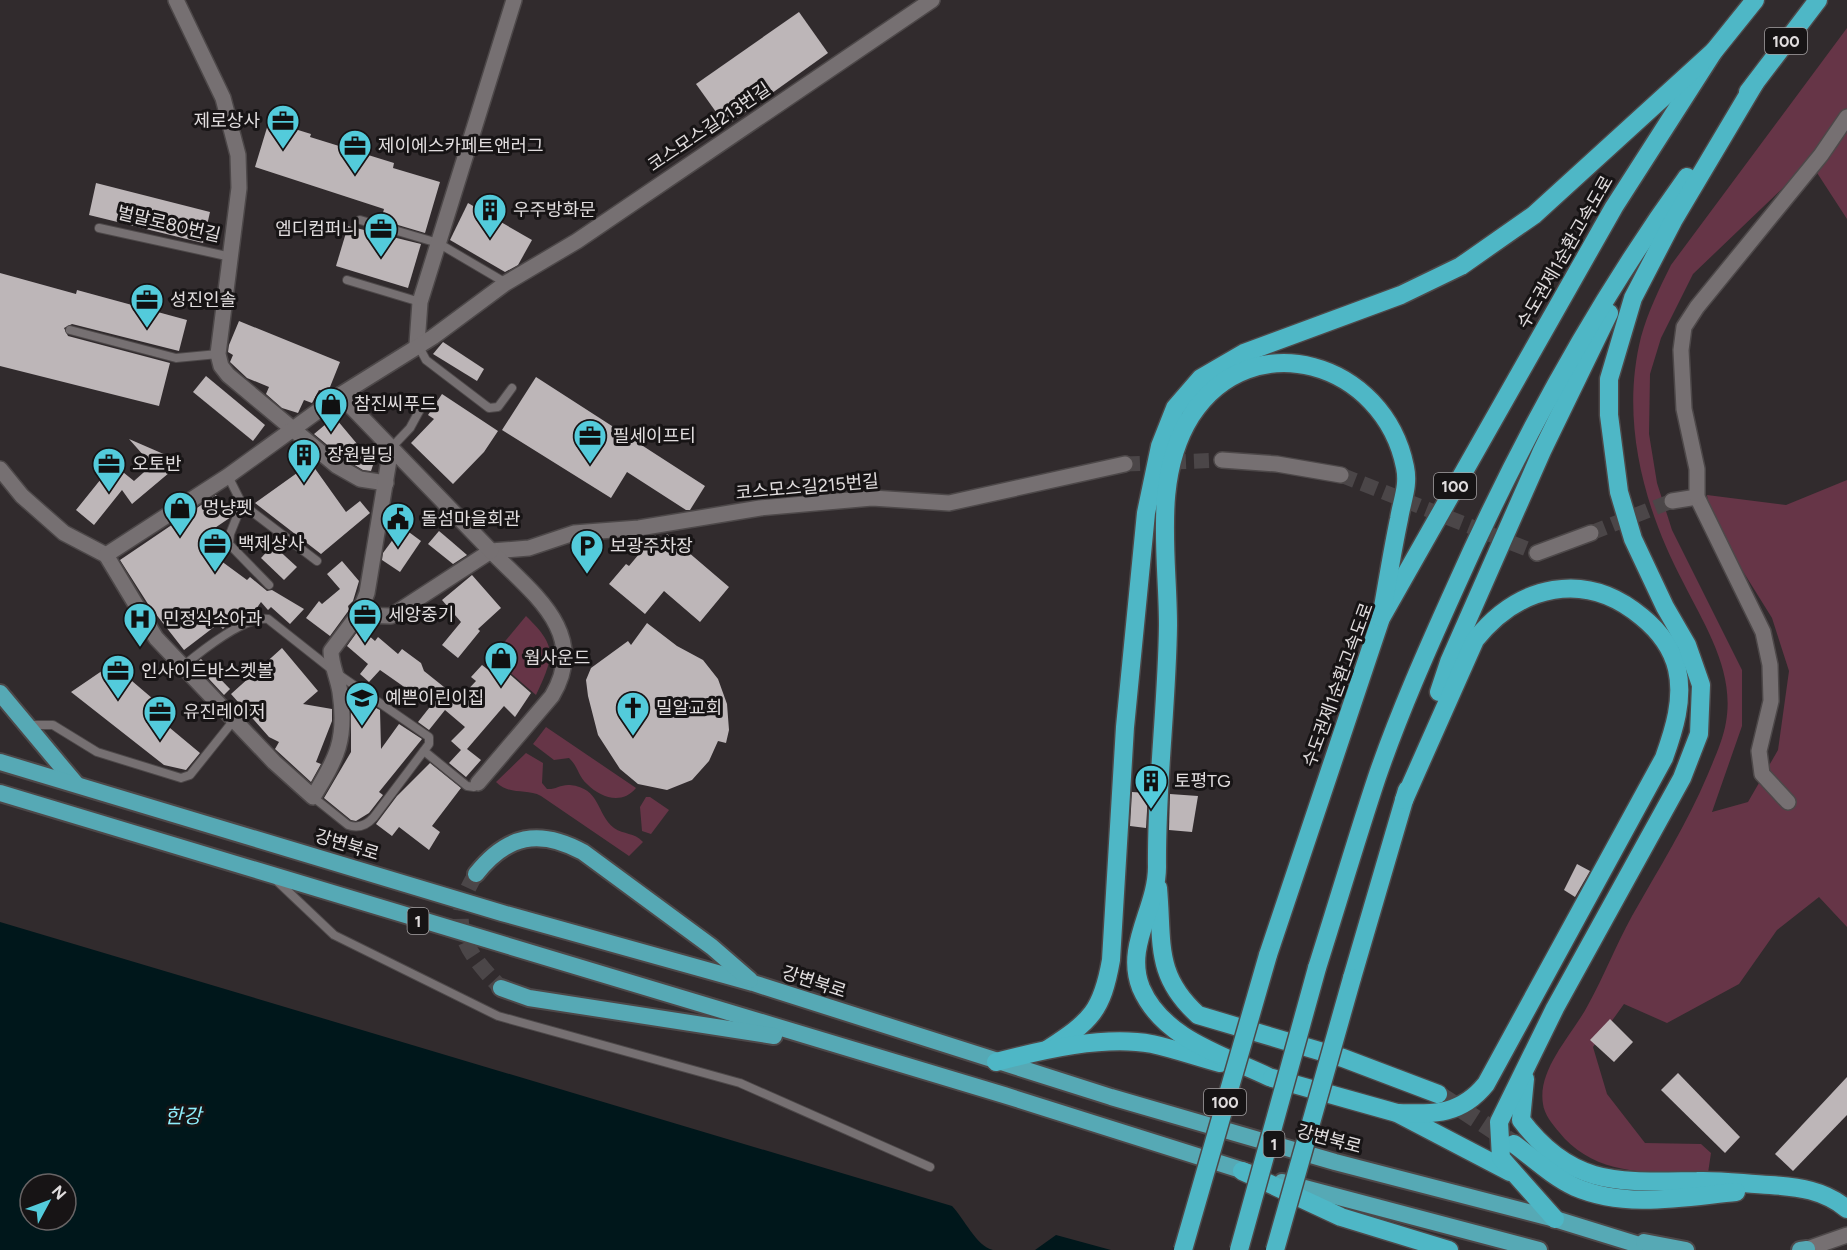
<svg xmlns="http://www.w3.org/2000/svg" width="1847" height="1250" font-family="Figtree,'Noto Sans KR',sans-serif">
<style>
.green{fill:#663547}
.water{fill:#00171b;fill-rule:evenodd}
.building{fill:#bdb6b8}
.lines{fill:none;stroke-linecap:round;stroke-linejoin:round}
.minor-tunnel{stroke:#4b4648;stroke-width:15;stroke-dasharray:15 8;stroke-linecap:butt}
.trunk-tunnel{stroke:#4b4648;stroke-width:16;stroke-dasharray:16 8;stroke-linecap:butt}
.motorway-tunnel{stroke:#4b4648;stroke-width:18;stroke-dasharray:18 9;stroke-linecap:butt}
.service-casing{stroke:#4d4849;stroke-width:10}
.minor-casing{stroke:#4d4849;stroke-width:18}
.tertiary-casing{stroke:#4d4849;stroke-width:18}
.trunk-casing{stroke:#4d4849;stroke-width:20}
.motorway-casing{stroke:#4d4849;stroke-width:21}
.service{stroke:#767072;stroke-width:8}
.minor{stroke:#767072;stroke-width:15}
.tertiary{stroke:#767072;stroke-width:15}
.trunk{stroke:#56a9b5;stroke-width:16}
.motorway{stroke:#4eb7c6;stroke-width:18}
.motorway-bridge-casing{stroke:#4d4849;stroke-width:21;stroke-linecap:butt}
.motorway-bridge{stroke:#4eb7c6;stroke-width:18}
.labels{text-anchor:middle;stroke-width:6;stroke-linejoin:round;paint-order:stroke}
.shield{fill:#171415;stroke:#a4a1a2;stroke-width:1.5}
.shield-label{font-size:16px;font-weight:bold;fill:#e1ddde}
.poi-label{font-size:18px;fill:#e1ddde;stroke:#171415;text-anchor:start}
.street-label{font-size:18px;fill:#e1ddde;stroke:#171415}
.water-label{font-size:20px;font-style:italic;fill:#90effd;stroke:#171415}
</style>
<rect width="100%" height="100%" fill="#312b2d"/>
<g class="green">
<path d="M 1847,28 L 1847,219 L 1810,162 L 1693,274 L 1661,338 L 1650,374 L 1649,434 L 1657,483 L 1672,530 L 1742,670 L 1742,726 L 1712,812 L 1748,802 L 1778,750 L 1789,671 L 1772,618 L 1711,520 L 1707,495 L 1786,505 L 1847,480 L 1847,927 L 1819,897 L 1777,930 L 1739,984 L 1667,1023 L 1624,1004 L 1593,1047 L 1607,1094 L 1645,1143 L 1701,1144 L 1711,1153 L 1708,1173 C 1656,1173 1595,1178 1559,1132 C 1553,1125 1544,1114 1543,1104 C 1537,1069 1573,1034 1588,1005 C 1604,976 1616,945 1632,916 C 1659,868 1687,824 1708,774 C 1715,757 1723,740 1726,722 C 1735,671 1705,626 1683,582 C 1644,508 1620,421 1641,337 C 1648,312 1659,289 1671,265 Z"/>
<path d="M 526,616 C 558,647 554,656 536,695 L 492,657 Z"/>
<path d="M 546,727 L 636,788 C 622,805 601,798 587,784 C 578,776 578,766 569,758 L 554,760 L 533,744 Z"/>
<path d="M 526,753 L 543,763 L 542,783 L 547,789 C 555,790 561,784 570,785 C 601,788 596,814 614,828 C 624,835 634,832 643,842 L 629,856 L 541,796 C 526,788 510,796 496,782 Z"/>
<path d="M 646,797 L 650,797 L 669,810 L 651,834 L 642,831 L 640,807 Z"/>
</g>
<g class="water">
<path d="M 0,922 L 952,1206 C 964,1218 976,1246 993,1250 L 0,1250 ZM 30,1184 L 66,1184 L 66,1220 L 30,1220 Z"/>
<path d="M 1056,1235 L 1111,1250 L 1035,1250 Z"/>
</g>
<g class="building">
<path d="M 799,12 L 828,53 L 726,126 L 696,84 Z"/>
<path d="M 269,121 L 311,134 L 310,137 L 394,163 L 393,168 L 440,182 L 425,233 L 381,220 L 384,209 L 255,167 Z"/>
<path d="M 96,183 L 210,212 L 203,243 L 89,215 Z"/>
<path d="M 468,203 L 532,240 L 518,265 L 505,272 L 450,240 Z"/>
<path d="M 348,226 L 421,244 L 408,288 L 336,266 Z"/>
<path d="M 0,273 L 76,294 L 77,290 L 187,320 L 179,351 L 72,324 L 64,328 L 68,336 L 170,363 L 159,406 L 0,366 Z"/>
<path d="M 239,321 L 340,362 L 328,392 L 319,390 L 312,403 L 304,400 L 298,413 L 282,408 L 266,394 L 269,387 L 247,378 L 230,362 L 233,355 L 228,352 L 229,345 Z"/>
<path d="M 443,342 L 484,369 L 477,381 L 433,354 Z"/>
<path d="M 206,376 L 265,425 L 253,441 L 193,392 Z"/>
<path d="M 536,377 L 705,486 L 690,510 L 686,510 L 627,472 L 611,498 L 502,430 Z"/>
<path d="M 442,394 L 498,431 L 484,452 L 453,484 L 411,443 L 434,419 L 428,415 Z"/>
<path d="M 332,419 L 334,422 L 337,420 L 363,451 L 376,456 L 371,471 L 363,470 L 343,458 L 314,434 Z"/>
<path d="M 129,439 L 182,462 L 132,504 L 122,490 L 94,525 L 76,510 L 113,464 L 134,481 L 152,465 Z"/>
<path d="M 311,463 L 346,512 L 360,501 L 370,513 L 321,554 L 255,503 Z"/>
<path d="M 216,495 L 231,517 L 200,538 L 217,548 L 213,555 L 247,580 L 250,577 L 267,591 L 272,590 L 304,609 L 290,624 L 271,607 L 268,610 L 261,602 L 254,612 L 246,610 L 237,621 L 233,618 L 223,629 L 218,624 L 184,650 L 148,604 L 120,560 Z"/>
<path d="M 402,527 L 421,541 L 400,572 L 382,560 L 383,553 Z"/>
<path d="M 439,531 L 452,542 L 467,555 L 453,564 L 428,544 Z"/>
<path d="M 667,534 L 729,587 L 700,622 L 664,591 L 645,614 L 609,584 L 626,564 L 629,566 L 655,535 L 662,540 Z"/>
<path d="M 273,545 L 297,567 L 284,580 L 261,558 Z"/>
<path d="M 342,561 L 359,581 L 353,601 L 348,606 L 349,610 L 330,636 L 306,618 L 319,601 L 322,604 L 340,589 L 327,574 Z"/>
<path d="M 472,575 L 501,608 L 478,629 L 480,631 L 458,658 L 442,645 L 461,622 L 442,600 Z"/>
<path d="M 647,623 L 677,646 L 703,660 L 718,679 L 727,704 L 729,730 L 726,743 L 718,741 L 709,761 L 692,780 L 667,790 L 638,784 L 620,769 L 598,735 L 588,696 L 586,680 L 591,668 L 628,641 L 631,645 Z"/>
<path d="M 360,628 L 375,641 L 378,637 L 398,654 L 402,649 L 421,663 L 424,671 L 459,699 L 476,681 L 471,677 L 482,665 L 491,672 L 498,664 L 531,693 L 515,717 L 504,706 L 467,749 L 481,760 L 466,777 L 449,763 L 461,750 L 451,741 L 465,727 L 445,710 L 429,730 L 418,722 L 433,703 L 413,687 L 410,691 L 380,670 L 369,682 L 360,674 L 368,664 L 347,646 Z"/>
<path d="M 282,648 L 318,691 L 303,704 L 332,709 L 332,721 L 316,762 L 321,764 L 311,782 L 275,749 L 279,742 L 269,737 L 231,694 Z"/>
<path d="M 201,659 L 230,689 L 224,695 L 195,664 Z"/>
<path d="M 112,664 L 159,704 L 152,713 L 200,753 L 186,770 L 164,765 L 71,692 Z"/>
<path d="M 351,699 L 363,699 L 366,707 L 374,707 L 380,710 L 381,749 L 399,724 L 422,739 L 379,792 L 383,795 L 369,813 L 356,821 L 351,820 L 324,798 L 351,752 Z"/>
<path d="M 430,763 L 461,788 L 432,826 L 440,832 L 429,850 L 399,827 L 392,836 L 376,824 L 397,796 Z"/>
<path d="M 1132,792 L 1148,793 L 1146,828 L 1130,826 Z"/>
<path d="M 1170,794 L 1198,796 L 1192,832 L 1169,830 Z"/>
<path d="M 1577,864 L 1590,871 L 1575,897 L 1564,890 Z"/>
<path d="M 1610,1019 L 1633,1042 L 1614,1062 L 1590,1040 Z"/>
<path d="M 1678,1073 L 1740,1137 L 1725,1153 L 1661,1090 Z"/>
<path d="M 1847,1077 L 1847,1115 L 1793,1171 L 1775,1154 Z"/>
</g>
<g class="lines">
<g class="minor-tunnel">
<path d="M 1125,464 L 1222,460"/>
<path d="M 1341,475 L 1537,553"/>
<path d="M 1591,533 L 1672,501"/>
</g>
<path class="trunk-tunnel" d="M 476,874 C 445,923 465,951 501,988"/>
<path class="motorway-tunnel" d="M 1438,1094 L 1510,1141"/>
<g class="service-casing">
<g id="service">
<path d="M 360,220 L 438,243 L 506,283"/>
<path d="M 99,228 L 231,257"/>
<path d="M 347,280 L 420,302"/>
<path d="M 70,330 L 176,358 L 218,354"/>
<path d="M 418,345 L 426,360 L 489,408 L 498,407 L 512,388"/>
<path d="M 391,448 L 410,428 L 423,404"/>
<path d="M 228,476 L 242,504 L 317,561"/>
<path d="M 242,504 L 230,534 L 229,544 L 269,585"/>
<path d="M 182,667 C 200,652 245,616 268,619 L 335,672 L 429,737 L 429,744 L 374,817 C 367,825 359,829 348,825 L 313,797"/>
<path d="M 29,725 L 53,725 L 97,752 L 181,778 L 190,775 L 234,720"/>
<path d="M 424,751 L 467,786 L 474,787 L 478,783"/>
<path d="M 277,881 L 334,935 L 498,1016 L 740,1083 L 930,1167"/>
</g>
</g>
<g class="minor-casing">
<g id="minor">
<path d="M 176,0 L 223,98 L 238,155 L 239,188 L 218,354 L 221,366 L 228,375 L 337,466 L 360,479 L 386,483"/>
<path d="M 417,344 L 420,302 L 514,0"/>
<path d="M 340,395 L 433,337 L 506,283 L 577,241 L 932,0"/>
<path d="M 1222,460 L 1277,464 L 1341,475"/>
<path d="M 0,469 L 22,496 L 64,533 L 106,555 L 156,638 L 274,762 L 313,797 C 337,758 347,739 340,692 C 338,678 331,665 331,651 L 358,615 L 367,593 L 391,448"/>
<path d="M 1672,501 L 1697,497"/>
<path d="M 1537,553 L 1591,533"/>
<path d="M 358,615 L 391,616 L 491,551 L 529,548 L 574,533 L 639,528 L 760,508 L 872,498 L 949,503 L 1125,464"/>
<path d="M 478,783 L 552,696 C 590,633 532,593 491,551"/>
<path d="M 1788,802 L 1762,774 L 1759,751 L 1771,701 L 1770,665 L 1763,632 L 1697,497 L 1697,469 L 1684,409 L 1681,350 L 1684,327 L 1697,307 L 1821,155 L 1847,117"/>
</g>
</g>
<g class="tertiary-casing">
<g id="tertiary">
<path d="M 106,555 L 228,476 L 340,395 L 491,551"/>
<path d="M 1807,1249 L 1847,1235"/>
</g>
</g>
<g class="trunk-casing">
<g id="trunk">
<path d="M 0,693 L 76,784"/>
<path d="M 0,762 L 502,913 L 753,983 L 1111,1097 L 1335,1162 L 1555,1219 L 1655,1250"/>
<path d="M 0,793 L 1004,1095 L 1254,1174"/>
<path d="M 476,874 C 507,835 539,828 583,852 L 712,947 L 750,980"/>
<path d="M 501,988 L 529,998 L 774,1036"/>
<path d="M 1282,1182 L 1539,1250"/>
<path d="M 1644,1242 L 1686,1250"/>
<path d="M 1800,1250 L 1807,1249"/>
</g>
</g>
<g class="motorway-casing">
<g id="motorway">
<path d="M 1748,92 L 1818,0"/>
<path d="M 1439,692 L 1449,662 L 1542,451 L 1609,313"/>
<path d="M 1158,888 C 1163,943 1154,975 1198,1015 L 1343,1058 L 1438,1094"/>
<path d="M 1268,955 L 1381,618 L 1614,207 L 1714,51 L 1755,0"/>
<path d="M 1317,968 C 1337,905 1356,840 1377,777 C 1399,713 1427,650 1455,588 C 1519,444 1594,306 1687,177"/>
<path d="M 1352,978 L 1407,790"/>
<path d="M 1048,1049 C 1091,1021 1102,1011 1111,960 L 1125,727 L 1146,513 L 1160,446 L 1175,408 L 1201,378 L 1244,353 L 1401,295 L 1461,266 L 1534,215 L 1714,51"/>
<path d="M 996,1062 C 1042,1050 1104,1035 1152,1044 C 1175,1049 1197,1057 1220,1063"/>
<path d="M 1269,1077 C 1223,1055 1163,1039 1141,988 C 1124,946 1157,909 1157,867 C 1156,786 1167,706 1168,625 C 1168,556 1152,478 1191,416 C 1252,322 1384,362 1405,467 C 1409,486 1402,500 1399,519 C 1392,552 1387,585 1381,618"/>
<path d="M 1272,1078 L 1397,1113 L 1510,1172"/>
<path d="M 1525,1079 L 1521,1120 C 1572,1188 1621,1182 1697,1181 C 1721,1180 1746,1184 1770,1185 C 1799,1187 1824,1190 1847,1209"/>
<path d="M 1397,1113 C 1435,1114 1461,1115 1486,1084 L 1664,758 C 1674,730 1684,699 1677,669 C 1672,648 1658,630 1642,617 C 1585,569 1519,585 1475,640 L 1404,800"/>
<path d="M 1514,1144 C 1533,1158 1553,1177 1575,1187 C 1626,1209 1684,1197 1736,1192"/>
<path d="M 1242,1171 L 1341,1217 L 1449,1250"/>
<path d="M 1555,1219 L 1501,1158 L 1499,1122 L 1555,1008 L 1682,778 L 1699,734 L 1701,685 L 1687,645 L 1665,607 L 1633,539 L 1619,492 L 1609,415 L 1609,379 L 1633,298 L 1673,221 L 1755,83"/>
</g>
</g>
<use href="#service" class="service"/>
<use href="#minor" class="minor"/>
<use href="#tertiary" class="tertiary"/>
<use href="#trunk" class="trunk"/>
<use href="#motorway" class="motorway"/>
<g class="motorway-bridge-casing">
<g id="motorway-bridge">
<path d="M 1183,1250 L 1268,955"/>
<path d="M 1239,1250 L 1317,968"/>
<path d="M 1275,1250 L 1352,978"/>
</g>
</g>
<use href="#motorway-bridge" class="motorway-bridge"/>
</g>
<defs>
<g id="office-pin" transform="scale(1.725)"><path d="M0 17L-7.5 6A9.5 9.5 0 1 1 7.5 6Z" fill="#53cbdb" stroke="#171415"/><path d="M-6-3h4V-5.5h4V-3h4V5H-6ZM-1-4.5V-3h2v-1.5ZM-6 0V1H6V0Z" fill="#111"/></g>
<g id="building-pin" transform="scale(1.725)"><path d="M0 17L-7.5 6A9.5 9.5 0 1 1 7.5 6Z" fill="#53cbdb" stroke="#171415"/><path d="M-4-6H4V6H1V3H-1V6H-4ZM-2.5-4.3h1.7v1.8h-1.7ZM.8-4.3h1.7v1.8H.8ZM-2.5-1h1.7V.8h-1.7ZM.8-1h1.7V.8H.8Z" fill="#111"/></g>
<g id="shop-pin" transform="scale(1.725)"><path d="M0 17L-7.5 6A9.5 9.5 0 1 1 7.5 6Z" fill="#53cbdb" stroke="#171415"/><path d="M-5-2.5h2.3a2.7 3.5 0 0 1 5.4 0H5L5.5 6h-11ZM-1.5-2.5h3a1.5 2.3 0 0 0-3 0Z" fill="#111"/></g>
<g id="civic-pin" transform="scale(1.725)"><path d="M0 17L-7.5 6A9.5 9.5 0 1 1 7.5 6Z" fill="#53cbdb" stroke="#171415"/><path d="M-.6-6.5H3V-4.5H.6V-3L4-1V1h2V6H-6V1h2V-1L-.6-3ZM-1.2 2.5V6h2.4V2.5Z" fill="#111"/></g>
<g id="parking-pin" transform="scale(1.725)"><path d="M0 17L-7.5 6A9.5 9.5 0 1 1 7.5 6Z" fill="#53cbdb" stroke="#171415"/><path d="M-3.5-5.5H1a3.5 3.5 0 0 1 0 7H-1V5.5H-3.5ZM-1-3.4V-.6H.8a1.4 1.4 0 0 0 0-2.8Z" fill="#111"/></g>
<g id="hospital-pin" transform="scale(1.725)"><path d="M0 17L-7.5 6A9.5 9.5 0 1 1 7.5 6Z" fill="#53cbdb" stroke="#171415"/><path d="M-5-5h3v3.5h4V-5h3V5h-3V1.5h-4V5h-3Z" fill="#111"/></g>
<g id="school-pin" transform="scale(1.725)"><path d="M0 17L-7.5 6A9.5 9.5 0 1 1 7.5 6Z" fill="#53cbdb" stroke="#171415"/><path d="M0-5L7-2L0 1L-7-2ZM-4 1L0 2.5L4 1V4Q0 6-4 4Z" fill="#111"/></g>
<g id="church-pin" transform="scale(1.725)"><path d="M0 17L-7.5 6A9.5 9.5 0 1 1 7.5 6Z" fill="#53cbdb" stroke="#171415"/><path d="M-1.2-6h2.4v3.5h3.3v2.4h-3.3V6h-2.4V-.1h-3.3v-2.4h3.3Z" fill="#111"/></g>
</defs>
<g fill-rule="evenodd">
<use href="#office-pin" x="283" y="121"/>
<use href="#office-pin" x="355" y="146"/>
<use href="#building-pin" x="490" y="210"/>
<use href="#office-pin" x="381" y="229"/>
<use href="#office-pin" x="147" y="300"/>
<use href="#shop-pin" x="331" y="404"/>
<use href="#office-pin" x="590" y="436"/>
<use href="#building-pin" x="304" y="455"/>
<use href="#office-pin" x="109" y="464"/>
<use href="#shop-pin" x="180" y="508"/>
<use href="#civic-pin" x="398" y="519"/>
<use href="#office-pin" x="215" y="544"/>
<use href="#parking-pin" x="587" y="546"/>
<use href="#office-pin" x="365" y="615"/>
<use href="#hospital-pin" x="140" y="619"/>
<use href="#shop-pin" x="501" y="658"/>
<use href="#office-pin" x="118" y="671"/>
<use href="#school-pin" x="362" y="698"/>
<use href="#church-pin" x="633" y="708"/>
<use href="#office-pin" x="160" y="712"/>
<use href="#building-pin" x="1151" y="781"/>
</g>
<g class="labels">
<g class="shield">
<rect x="1765" y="28" width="42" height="26" rx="4.5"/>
<rect x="1434" y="473" width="42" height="26" rx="4.5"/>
<rect x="407.5" y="908" width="21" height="26" rx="4.5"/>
<rect x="1204" y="1089" width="42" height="26" rx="4.5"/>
<rect x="1263.5" y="1131" width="21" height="26" rx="4.5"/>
</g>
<g class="shield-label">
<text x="1786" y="47">100</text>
<text x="1455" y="492">100</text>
<text x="418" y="927">1</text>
<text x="1225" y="1108">100</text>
<text x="1274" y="1150">1</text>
</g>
<g class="poi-label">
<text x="260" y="127" text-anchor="end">제로상사</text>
<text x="378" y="152">제이에스카페트앤러그</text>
<text x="513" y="216">우주방화문</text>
<text x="358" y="235" text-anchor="end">엠디컴퍼니</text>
<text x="170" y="306">성진인솔</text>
<text x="354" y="410">참진씨푸드</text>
<text x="613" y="442">필세이프티</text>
<text x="327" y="461">장원빌딩</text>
<text x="132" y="470">오토반</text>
<text x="203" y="514">멍냥펫</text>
<text x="421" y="525">돌섬마을회관</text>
<text x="238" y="550">백제상사</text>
<text x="610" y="552">보광주차장</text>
<text x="388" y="621">세앙중기</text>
<text x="163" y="625">민정식소아과</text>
<text x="524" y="664">웜사운드</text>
<text x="141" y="677">인사이드바스켓볼</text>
<text x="385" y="704">예쁜이린이집</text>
<text x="656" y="714">밀알교회</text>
<text x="183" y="718">유진레이저</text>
<text x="1174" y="787">토평TG</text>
</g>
<g class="street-label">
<text transform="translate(709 127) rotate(-34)" y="6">코스모스길213번길</text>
<text transform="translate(169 224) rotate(13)" y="6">벌말로80번길</text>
<text transform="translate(1565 252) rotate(-60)" y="6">수도권제1순환고속도로</text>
<text transform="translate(807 487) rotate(-5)" y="6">코스모스길215번길</text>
<text transform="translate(1338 685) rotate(-70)" y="6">수도권제1순환고속도로</text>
<text transform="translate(347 845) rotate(17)" y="6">강변북로</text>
<text transform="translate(814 982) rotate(18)" y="6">강변북로</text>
<text transform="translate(1329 1139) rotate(15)" y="6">강변북로</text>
</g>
<g class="water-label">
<text x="183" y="1123">한강</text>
</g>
</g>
<g transform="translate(48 1202) rotate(49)"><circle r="28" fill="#171415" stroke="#686465" stroke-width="1.5"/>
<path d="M0-4.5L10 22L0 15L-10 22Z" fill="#53cbdb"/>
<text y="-9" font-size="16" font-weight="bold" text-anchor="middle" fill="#e1ddde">N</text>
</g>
</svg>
